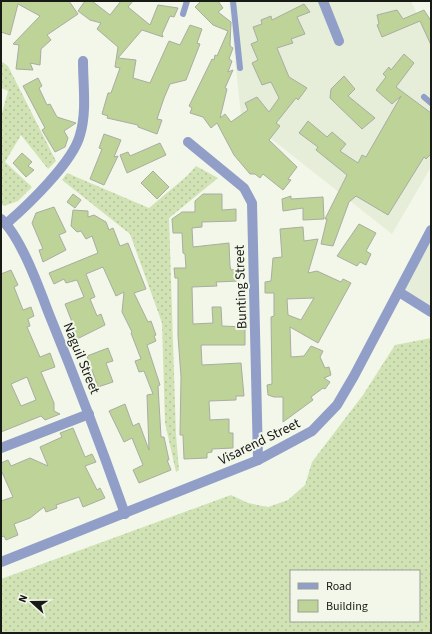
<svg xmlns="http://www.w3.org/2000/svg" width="432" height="634" font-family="'Source Sans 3',sans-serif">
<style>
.built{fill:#e6eeda}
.grass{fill:url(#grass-dots);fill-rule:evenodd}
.building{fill:#bdd398;stroke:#a9ada1;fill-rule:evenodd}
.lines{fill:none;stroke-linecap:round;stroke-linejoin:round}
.lane{stroke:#909ec8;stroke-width:6}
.street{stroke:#909ec8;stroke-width:10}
.labels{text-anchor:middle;stroke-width:4;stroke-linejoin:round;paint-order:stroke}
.street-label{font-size:14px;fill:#181a16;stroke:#f2f7ea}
</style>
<defs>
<pattern id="grass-dots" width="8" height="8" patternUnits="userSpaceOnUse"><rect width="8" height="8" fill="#d1e3b5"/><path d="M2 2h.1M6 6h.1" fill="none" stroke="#b3c29b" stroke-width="1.8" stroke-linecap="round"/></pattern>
</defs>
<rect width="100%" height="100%" fill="#f2f7ea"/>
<g class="built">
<path d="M 229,1 L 411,1 L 427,36 L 431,41 L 431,167 L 392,234 L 241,115 Z"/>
<path d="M 431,230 L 431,313 L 399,292 Z"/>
</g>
<g class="grass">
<path d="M 1,61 L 8,66 L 56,161 L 48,169 L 21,135 L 5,162 L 32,187 L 18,201 L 4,206 L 1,204 L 1,117 L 8,91 L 1,88 Z"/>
<path d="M 196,166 L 218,178 L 169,218 L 176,435 L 179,470 L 176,472 L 165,423 L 162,323 L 130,234 L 62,180 L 67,173 L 149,208 L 187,176 Z"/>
<path d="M 431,338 L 431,633 L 1,633 L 1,579 L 231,495 L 248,503 L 268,507 L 288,500 L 305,485 L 312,462 L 363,395 L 395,345 ZM 291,571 L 419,571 L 419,621 L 291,621 Z"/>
</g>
<g class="building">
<path d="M 1,1 L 69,1 L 78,14 L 47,35 L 51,40 L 41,49 L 40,65 L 30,63 L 33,70 L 16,69 L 19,45 L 13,44 L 40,16 L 18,4 L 10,35 L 1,32 Z"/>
<path d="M 85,1 L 92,1 L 110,15 L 121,1 L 133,1 L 128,7 L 150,25 L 158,5 L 178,8 L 174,17 L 170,16 L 162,34 L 163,37 L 142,30 L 118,58 L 136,60 L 133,78 L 150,83 L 169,41 L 180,45 L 190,25 L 202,29 L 197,43 L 200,44 L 186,80 L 170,84 L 164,98 L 157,119 L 162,120 L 157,134 L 138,127 L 138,125 L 107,118 L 108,116 L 102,114 L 108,93 L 111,93 L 120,68 L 115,67 L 118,47 L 97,29 L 101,23 L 90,20 L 78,11 Z"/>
<path d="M 201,1 L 218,1 L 223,8 L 218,12 L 231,22 L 230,46 L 233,48 L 229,59 L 232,61 L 228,72 L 233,70 L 225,88 L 227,89 L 220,118 L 225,114 L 231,122 L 248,110 L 245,103 L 257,97 L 269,112 L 279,98 L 271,82 L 262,85 L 252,63 L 258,60 L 251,44 L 258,41 L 253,27 L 262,24 L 261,20 L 271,16 L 272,20 L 304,4 L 310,12 L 297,17 L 305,34 L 291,39 L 293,43 L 277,48 L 289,77 L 307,88 L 298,100 L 296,98 L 276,123 L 280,126 L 269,140 L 297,167 L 288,179 L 291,180 L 283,190 L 263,174 L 260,178 L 255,174 L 250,174 L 234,155 L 217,123 L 211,128 L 203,117 L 190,113 L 192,108 L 189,106 L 212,59 L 214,60 L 215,55 L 217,56 L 228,31 L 213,25 L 195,7 Z"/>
<path d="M 397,10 L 403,19 L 424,10 L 431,21 L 431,45 L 420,21 L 382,37 L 377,25 L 379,24 L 377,15 Z"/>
<path d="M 404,54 L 414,63 L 396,87 L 431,113 L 431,154 L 426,159 L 424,157 L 388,215 L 356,196 L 349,202 L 333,246 L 321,244 L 327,219 L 325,219 L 347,175 L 316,150 L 318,147 L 299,133 L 308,121 L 327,137 L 332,132 L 346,144 L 340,151 L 358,163 L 362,155 L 366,157 L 401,96 L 392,104 L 376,90 L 386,77 L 383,74 L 389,67 L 391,70 Z"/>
<path d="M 344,76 L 355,89 L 348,96 L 375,118 L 362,129 L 330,98 L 331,89 Z"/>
<path d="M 38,78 L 42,86 L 39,88 L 47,105 L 50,104 L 57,117 L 76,123 L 64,131 L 68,138 L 65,147 L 55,152 L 42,130 L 45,128 L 23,86 Z"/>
<path d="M 104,134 L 121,140 L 114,157 L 118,156 L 104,185 L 90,179 L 102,149 L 99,148 Z"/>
<path d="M 160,143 L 166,155 L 127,173 L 120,155 L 128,152 L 130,156 Z"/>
<path d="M 22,153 L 32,162 L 28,166 L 34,170 L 26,177 L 13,163 Z"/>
<path d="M 153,171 L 169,187 L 157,199 L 141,183 Z"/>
<path d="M 73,194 L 81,200 L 75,208 L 67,202 Z"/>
<path d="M 203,194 L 222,194 L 222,210 L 236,209 L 236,221 L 202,222 L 202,227 L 192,228 L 193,247 L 229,243 L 230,266 L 231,270 L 238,269 L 239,281 L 216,282 L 217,286 L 192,287 L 193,324 L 213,323 L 212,307 L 221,307 L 222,326 L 245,327 L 245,345 L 201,345 L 202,365 L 241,363 L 244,396 L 236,396 L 236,400 L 209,401 L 210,420 L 229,419 L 229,433 L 233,433 L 233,448 L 212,449 L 212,452 L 207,453 L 207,458 L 184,459 L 183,435 L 180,435 L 181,377 L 178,336 L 178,278 L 175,278 L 174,268 L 186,268 L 185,254 L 183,253 L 182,233 L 173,233 L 172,219 L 182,212 L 195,212 L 195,201 Z"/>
<path d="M 291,196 L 291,199 L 323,197 L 324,219 L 303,220 L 303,208 L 283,211 L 282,199 Z"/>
<path d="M 54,207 L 66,232 L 59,235 L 66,250 L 43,262 L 39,250 L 43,249 L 32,223 L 36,213 Z"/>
<path d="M 73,210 L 88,211 L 88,217 L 94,215 L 106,222 L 109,230 L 113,228 L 120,246 L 128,243 L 146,289 L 134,293 L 148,322 L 151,321 L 156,335 L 154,336 L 156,341 L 147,345 L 160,385 L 158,386 L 161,437 L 164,437 L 169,460 L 167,460 L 171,470 L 139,483 L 133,470 L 143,465 L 132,438 L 124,442 L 109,411 L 125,404 L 133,426 L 139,423 L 149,450 L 147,395 L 153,394 L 144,371 L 139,372 L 135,361 L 141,359 L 131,333 L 132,332 L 122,312 L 124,292 L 116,296 L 103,267 L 86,274 L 95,297 L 90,299 L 97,316 L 101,314 L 105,325 L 77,339 L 69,323 L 72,322 L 65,304 L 84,297 L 77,280 L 66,283 L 64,279 L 54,284 L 49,273 L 98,253 L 92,236 L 86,239 L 81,231 L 77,232 L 71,226 Z"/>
<path d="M 359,224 L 376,233 L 366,251 L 371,254 L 366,265 L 360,262 L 357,266 L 337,256 Z"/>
<path d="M 303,227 L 304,241 L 318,239 L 308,273 L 317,271 L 341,282 L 343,279 L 351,283 L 318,343 L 290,327 L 291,357 L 304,356 L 311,346 L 323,351 L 320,357 L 325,368 L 329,367 L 331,375 L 324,378 L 330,382 L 325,389 L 323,388 L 311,397 L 313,400 L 283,422 L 283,397 L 274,397 L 268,395 L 267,385 L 272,384 L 271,317 L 274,316 L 274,293 L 265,293 L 265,282 L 271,281 L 273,258 L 282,257 L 280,229 ZM 314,298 L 301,320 L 288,315 L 287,299 Z"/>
<path d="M 11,270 L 18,285 L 14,287 L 23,310 L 31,307 L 34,316 L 28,319 L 30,326 L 27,327 L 40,357 L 50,353 L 55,367 L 41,372 L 54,403 L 54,411 L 60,414 L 45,420 L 41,416 L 1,432 L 1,274 ZM 27,377 L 36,400 L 21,406 L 11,384 Z"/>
<path d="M 108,348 L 113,361 L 106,363 L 113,382 L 98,387 L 87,356 Z"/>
<path d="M 73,428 L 85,457 L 92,454 L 96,462 L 85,466 L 97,490 L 100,488 L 105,498 L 83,507 L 79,497 L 56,505 L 57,508 L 46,512 L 44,507 L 30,518 L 14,524 L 18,535 L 6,540 L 4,536 L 1,537 L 1,501 L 13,497 L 1,470 L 1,463 L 8,460 L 11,466 L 30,458 L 48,466 L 40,447 L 62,437 L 60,433 Z"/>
</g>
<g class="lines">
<g class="lane">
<path d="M 233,1 L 240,68"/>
<path d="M 183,14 L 187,1"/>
<path d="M 424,97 L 431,103"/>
</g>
<g class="street">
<path d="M 323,1 L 339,41"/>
<path d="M 188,142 L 244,188 L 252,203 L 258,460"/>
<path d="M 1,219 C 21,237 39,288 49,314 C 76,380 101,446 125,514"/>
<path d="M 6,224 C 28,205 73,162 80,135 C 87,112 83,85 83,61"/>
<path d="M 399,292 L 431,312"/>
<path d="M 1,448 L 89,414"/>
<path d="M 1,562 L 258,460 L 312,431 L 337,405 L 354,376 L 431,230"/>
</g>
</g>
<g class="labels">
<g class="street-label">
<text transform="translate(240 287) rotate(-92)" y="5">Bunting Street</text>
<text transform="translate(82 358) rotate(68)" y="5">Naguil Street</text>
<text transform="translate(259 441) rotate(-26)" y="5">Visarend Street</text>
</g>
</g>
<rect width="432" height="634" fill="none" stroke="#181a16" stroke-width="4"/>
<rect x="290" y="570" width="130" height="52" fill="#f2f7ea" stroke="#9b9f95"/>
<rect x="298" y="583" width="20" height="6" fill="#909ec8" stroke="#9b9f95"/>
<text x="326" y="590" font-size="12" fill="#181a16">Road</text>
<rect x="298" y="600" width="20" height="12" fill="#bdd398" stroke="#9b9f95"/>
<text x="326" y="610" font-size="12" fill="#181a16">Building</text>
<g transform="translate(32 602) rotate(291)" stroke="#f2f7ea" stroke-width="3" paint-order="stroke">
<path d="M0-3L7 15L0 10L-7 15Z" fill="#181a16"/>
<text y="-6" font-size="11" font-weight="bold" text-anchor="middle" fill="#181a16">N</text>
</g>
</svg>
